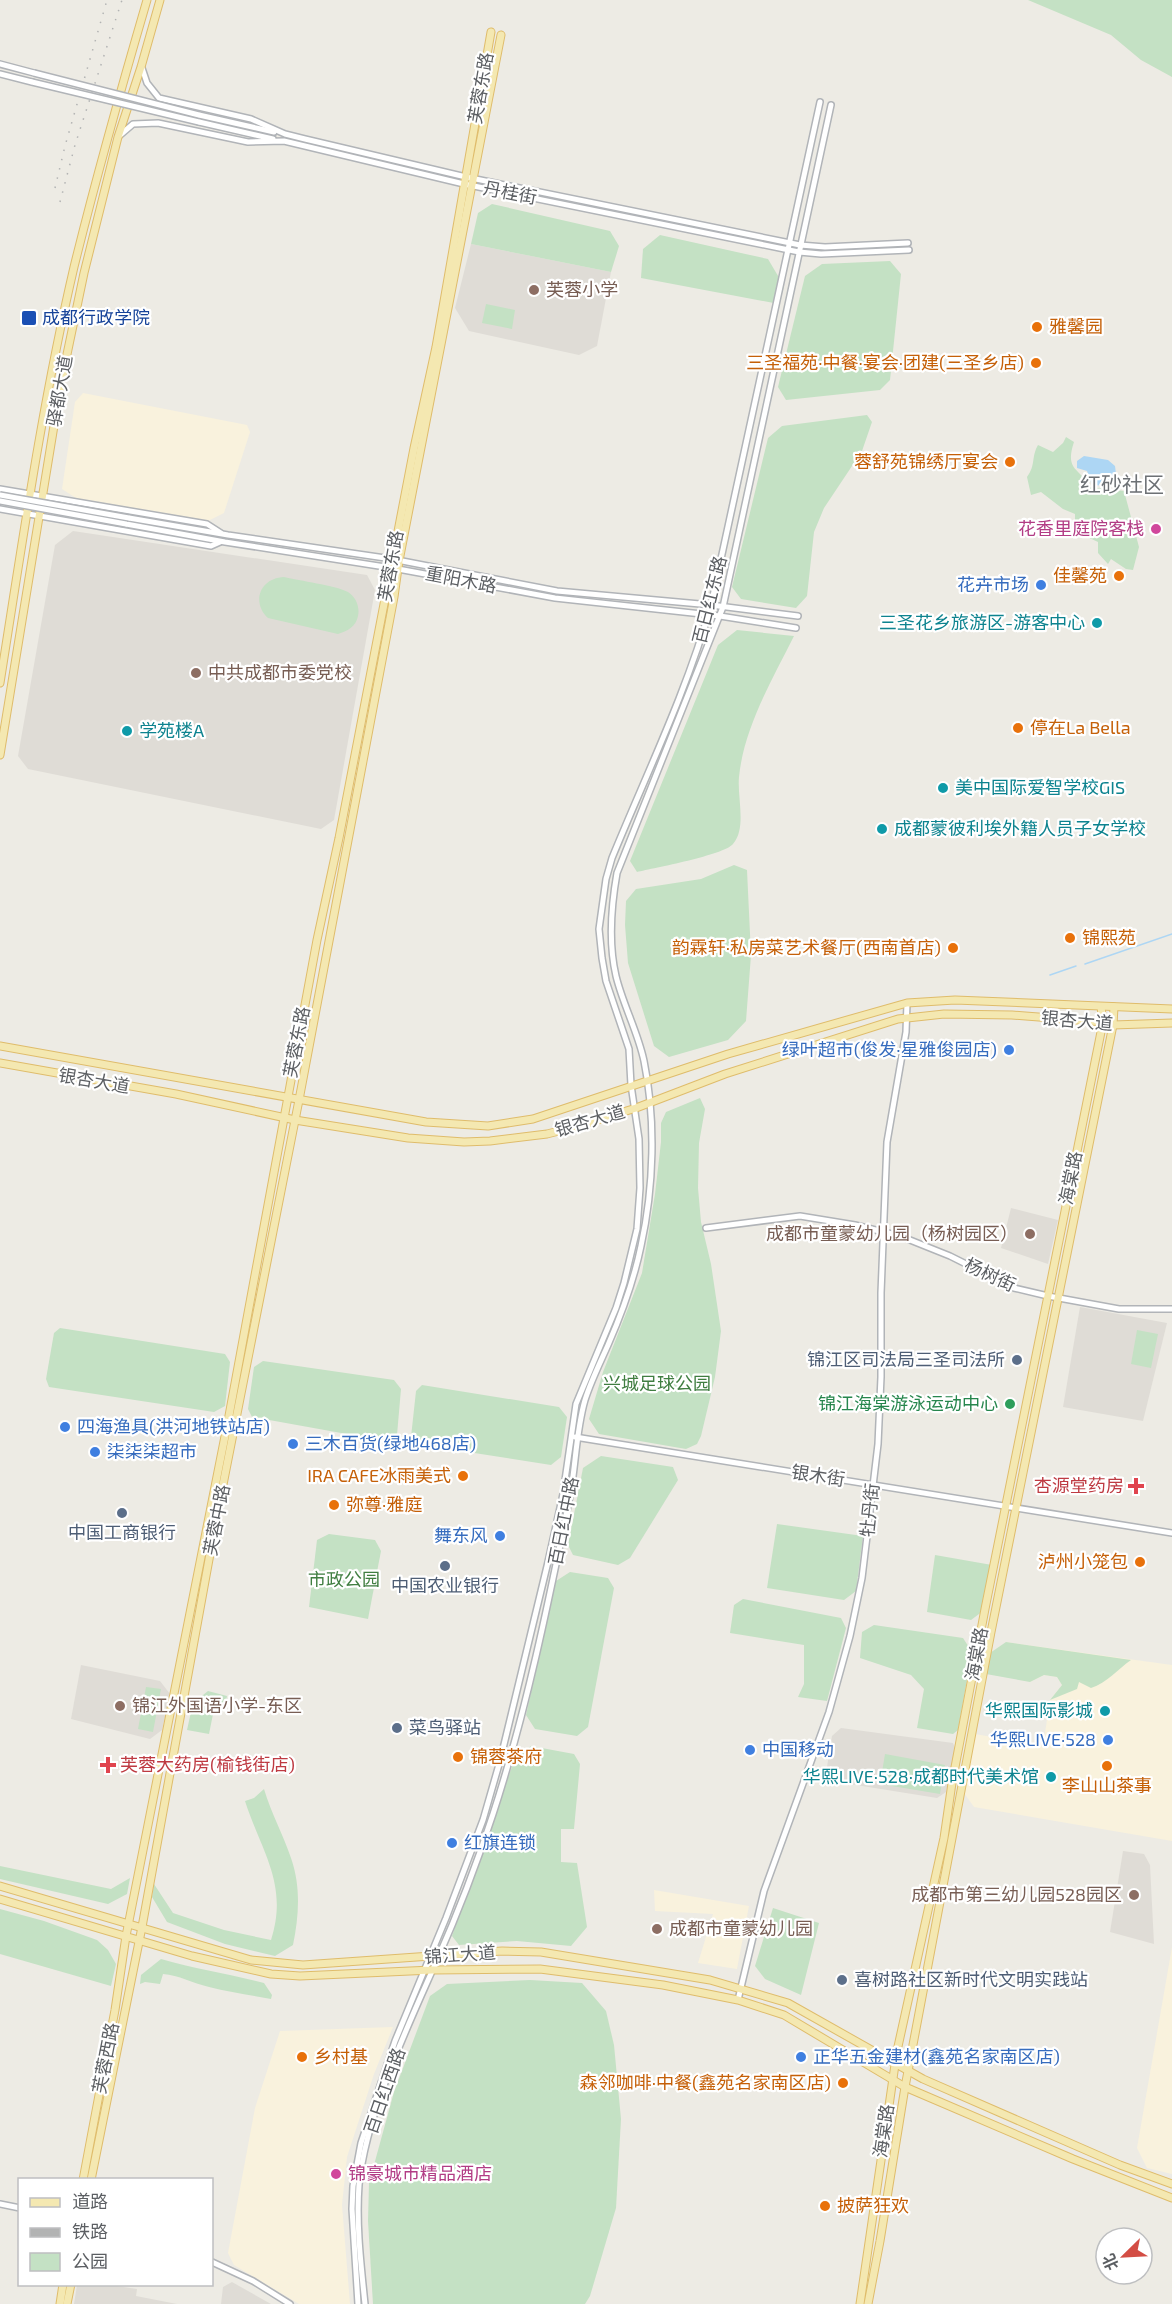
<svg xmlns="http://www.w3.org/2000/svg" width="1172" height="2304" font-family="'Exo 2','Noto Sans SC',sans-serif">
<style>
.commercial{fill:#f9f2dd}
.education{fill:#dfdcd6}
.green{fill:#c4e1c4}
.water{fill:#add6f4}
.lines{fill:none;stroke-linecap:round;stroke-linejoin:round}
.stream{stroke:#add6f4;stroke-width:1.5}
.minor-casing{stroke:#b1b4b8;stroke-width:8}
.major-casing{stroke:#dfbc6b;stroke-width:9}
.minor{stroke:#fff;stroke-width:5}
.major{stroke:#f4e8b1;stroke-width:7}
.rail{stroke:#b2b3b3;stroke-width:1.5;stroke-dasharray:1.5 8;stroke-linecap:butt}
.minor-bridge-casing{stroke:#b1b4b8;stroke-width:8;stroke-linecap:butt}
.minor-bridge{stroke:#fff;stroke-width:5}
.education-dot{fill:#8d6e63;stroke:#fff;stroke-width:2}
.transit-dot{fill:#1a4fb4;stroke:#fff;stroke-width:2}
.food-dot{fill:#e8710a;stroke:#fff;stroke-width:2}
.hotel-dot{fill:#d1479c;stroke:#fff;stroke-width:2}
.shop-dot{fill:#3f7fe0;stroke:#fff;stroke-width:2}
.culture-dot{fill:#0f9aa8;stroke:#fff;stroke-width:2}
.service-dot{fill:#5c6f8a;stroke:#fff;stroke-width:2}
.leisure-dot{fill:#2e9e5b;stroke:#fff;stroke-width:2}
.health-dot{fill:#e0444e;stroke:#fff;stroke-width:2}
.labels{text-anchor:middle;stroke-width:4.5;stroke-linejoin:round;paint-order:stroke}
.street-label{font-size:18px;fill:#5c5f63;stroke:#fff}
.education-label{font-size:18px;fill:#785e54;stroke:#fff;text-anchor:start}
.transit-label{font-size:18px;fill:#164399;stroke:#fff;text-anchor:start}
.food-label{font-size:18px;fill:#c56008;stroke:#fff;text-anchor:start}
.hotel-label{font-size:18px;fill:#b23c85;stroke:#fff;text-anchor:end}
.shop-label{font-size:18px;fill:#366cbe;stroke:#fff;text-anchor:start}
.culture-label{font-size:18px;fill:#0d838f;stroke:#fff;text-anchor:end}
.service-label{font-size:18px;fill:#4e5e75;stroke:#fff}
.park-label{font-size:18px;fill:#407e41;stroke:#fff}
.leisure-label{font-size:18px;fill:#27864d;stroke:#fff;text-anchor:end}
.health-label{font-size:18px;fill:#be3a42;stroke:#fff;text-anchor:end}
.quarter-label{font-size:21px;fill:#6d7175;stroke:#fff}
</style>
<rect width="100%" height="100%" fill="#edebe4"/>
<g class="commercial">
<path d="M 83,393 L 247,425 L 250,432 L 224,513 L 208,521 L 79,500 L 62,489 L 75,402 Z"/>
<path d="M 1006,1642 L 1172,1665 L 1172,1841 L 974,1807 L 964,1793 L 975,1734 L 1043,1746 L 1050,1700 L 1062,1685 L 1057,1677 L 1044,1675 L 1030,1682 Z"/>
<path d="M 654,1890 L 749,1906 L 737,1969 L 698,1963 L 713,1914 L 655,1911 Z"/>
<path d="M 1172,1947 L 1172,2174 L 1147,2168 L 1137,2148 Z"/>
<path d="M 393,2027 L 374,2074 L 347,2157 L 342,2205 L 350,2304 L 299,2304 L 234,2265 L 228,2253 L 255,2108 L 280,2031 Z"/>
</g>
<g class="education">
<path d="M 471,244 L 611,272 L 597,346 L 579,355 L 469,331 L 455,308 Z"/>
<path d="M 73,531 L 367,575 L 375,590 L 334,820 L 321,829 L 28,769 L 18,756 L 55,545 Z"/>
<path d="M 1011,1208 L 1058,1220 L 1048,1264 L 1001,1248 Z"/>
<path d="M 1080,1307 L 1167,1323 L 1143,1421 L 1063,1407 Z"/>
<path d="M 81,1665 L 160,1681 L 170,1694 L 162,1730 L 150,1739 L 71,1719 Z"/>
<path d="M 841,1728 L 953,1743 L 955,1748 L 946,1792 L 937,1798 L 831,1781 L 826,1773 L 832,1736 Z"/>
<path d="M 1123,1851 L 1144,1854 L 1150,1865 L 1154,1944 L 1110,1932 Z"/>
<path d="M 232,2282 L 271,2304 L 221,2304 L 223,2287 Z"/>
<path d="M 77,2285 L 110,2285 L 137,2289 L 136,2296 L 177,2304 L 74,2304 Z"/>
</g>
<g class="green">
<path d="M 1028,0 L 1172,0 L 1172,77 L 1141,60 L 1111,35 Z"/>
<path d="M 492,204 L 610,231 L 619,246 L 611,272 L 471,244 L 478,213 Z"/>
<path d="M 660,235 L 768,259 L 784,286 L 779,304 L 641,278 L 643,249 Z"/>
<path d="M 890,261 L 901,274 L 890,380 L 880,390 L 786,400 L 778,387 L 805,276 L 822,264 Z"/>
<path d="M 486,304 L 515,310 L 512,329 L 482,323 Z"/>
<path d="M 867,415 L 872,422 L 862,451 L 824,508 L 814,532 L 807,596 L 796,608 L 741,599 L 732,587 L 768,438 L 782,426 Z"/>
<path d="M 1066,437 L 1074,442 C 1064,472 1081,467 1089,487 L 1124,491 L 1139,547 L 1133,570 L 1126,569 L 1111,559 L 1108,564 L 1098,553 L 1098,542 L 1081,534 L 1075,526 L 1075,514 L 1063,509 L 1041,492 L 1031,495 L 1027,477 C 1036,465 1031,457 1038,445 L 1053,452 L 1063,443 Z"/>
<path d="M 284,577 C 300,581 334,585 348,592 C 356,597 360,607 358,616 C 356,627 347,631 338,634 L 268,618 C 251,602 260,578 284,577 Z"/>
<path d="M 737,630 L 794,636 C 772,680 744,727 739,777 C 737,797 747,828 733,844 C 724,855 654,868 637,872 L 630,861 L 718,645 Z"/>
<path d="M 734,865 L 747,870 L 751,955 L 746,1021 L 728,1040 L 669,1057 L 654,1046 L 628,963 L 625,925 L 626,901 L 636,889 L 701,879 Z"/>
<path d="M 700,1098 L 705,1109 L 699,1143 L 698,1188 L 701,1222 L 711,1264 L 721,1331 L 715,1377 L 701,1436 L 697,1444 L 686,1449 L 599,1434 L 589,1419 L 603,1372 L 642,1273 L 655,1194 L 661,1142 L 661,1123 L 666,1112 Z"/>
<path d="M 60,1328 L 225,1354 L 230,1362 L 225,1406 L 214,1412 L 49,1387 L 46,1379 L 54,1333 Z"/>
<path d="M 1137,1330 L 1158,1334 L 1151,1368 L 1131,1364 Z"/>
<path d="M 263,1361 L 394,1380 L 401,1389 L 397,1435 L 391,1442 L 252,1417 L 248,1409 L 254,1367 Z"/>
<path d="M 422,1385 L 559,1407 L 567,1417 L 561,1457 L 551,1465 L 416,1444 L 411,1437 L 416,1391 Z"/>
<path d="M 601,1456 L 673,1467 L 678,1480 L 630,1558 L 618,1565 L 573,1555 L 568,1545 L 583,1468 Z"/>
<path d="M 777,1524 L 863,1536 L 856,1591 L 844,1600 L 767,1588 Z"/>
<path d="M 329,1534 L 375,1540 L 381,1551 L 368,1619 L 309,1607 L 317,1540 Z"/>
<path d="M 935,1555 L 992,1565 L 983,1611 L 971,1620 L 927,1612 Z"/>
<path d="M 570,1572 L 608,1578 L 614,1588 L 588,1727 L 577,1736 L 535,1729 L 526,1715 L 556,1581 Z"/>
<path d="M 743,1599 L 841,1618 L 846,1628 L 827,1701 L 798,1697 L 804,1684 L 804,1645 L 730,1633 L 734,1605 Z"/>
<path d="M 874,1625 L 963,1638 L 972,1652 L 958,1730 L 953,1734 L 917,1728 L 924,1689 L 911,1675 L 860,1658 L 862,1632 Z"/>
<path d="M 1006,1642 L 1131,1660 C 1118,1669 1107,1683 1091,1688 L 1079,1682 L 1077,1689 L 1050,1700 L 1062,1685 L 1057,1677 L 1044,1675 L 1030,1682 L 986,1674 L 990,1653 Z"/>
<path d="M 146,1687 L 161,1689 L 153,1732 L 138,1729 Z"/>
<path d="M 208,1691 L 227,1696 L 224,1711 L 214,1709 L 209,1734 L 187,1730 L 193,1703 Z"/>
<path d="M 531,1746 L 574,1754 L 580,1764 L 574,1829 L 561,1829 L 561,1862 L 577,1863 L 587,1927 L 571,1946 L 517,1941 L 459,1945 L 452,1936 L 515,1758 Z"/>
<path d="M 885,1754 L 945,1765 L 940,1794 L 880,1784 Z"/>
<path d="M 264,1789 C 271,1813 283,1834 291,1858 C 301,1887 299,1915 293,1945 L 275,1956 L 225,1944 L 167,1922 L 152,1897 L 154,1884 L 173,1913 L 224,1930 L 271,1940 C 289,1884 261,1851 245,1801 L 254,1798 Z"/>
<path d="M 0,1866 L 111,1889 L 130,1878 L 127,1894 L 108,1904 L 0,1879 Z"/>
<path d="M 773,1908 L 819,1923 L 801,1995 L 765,1979 L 755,1966 Z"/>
<path d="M 0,1909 L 44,1921 L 97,1940 L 108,1950 L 116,1964 L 111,1986 L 0,1954 Z"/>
<path d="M 161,1959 C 195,1969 230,1974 264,1983 L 272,1995 L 271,1999 C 250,1995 229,1992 209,1987 C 192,1983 179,1975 163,1974 L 160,1984 L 145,1982 L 140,1984 L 141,1975 Z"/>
<path d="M 530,1980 L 582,1983 L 606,2011 L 614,2045 L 621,2119 L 616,2208 L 590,2296 L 585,2304 L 373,2304 L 368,2221 L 369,2183 L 394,2092 L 430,1996 L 447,1984 Z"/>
</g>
<path class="water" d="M 1084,456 L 1108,460 L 1115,466 L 1117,482 L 1111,486 L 1092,485 L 1087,471 L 1077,468 L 1077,461 Z"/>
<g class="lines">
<g class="stream">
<path d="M 1085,964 L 1172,934"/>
<path d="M 1050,975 L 1076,966"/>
</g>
<g class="minor-casing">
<g id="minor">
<path d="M 0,64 L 34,73"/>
<path d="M 142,68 L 147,83 L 159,98 L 251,119 L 285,134 L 305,139 L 466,177 L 800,245 L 825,247 L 908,243"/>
<path d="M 0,74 L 32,82"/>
<path d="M 199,115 L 274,132"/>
<path d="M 199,122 L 273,139"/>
<path d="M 119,136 L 133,124 L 158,123 L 248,142 L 284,141 L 464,184 L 799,252 L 821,254 L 909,250"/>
<path d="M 0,489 L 207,524 L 221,533"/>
<path d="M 0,509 L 211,546 L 220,542"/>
<path d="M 129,518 L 228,535 L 392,559 L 557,591 L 711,605 L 798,616"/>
<path d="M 126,524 L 225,542 L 398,569 L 555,598 L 720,616 L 796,628"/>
<path d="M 706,1228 L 800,1216 L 855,1225 L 900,1236 L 950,1256 L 1014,1288 L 1048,1296 L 1119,1309 L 1172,1309"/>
<path d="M 575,1437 L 1172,1533"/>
<path d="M 738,2000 L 764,1891 L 829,1712 L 850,1636 L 862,1578 L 878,1444 L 881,1377 L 881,1293 L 887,1142 L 906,1032 L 907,1003"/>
<path d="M 0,2204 L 20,2208"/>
<path d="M 212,2262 L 253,2281 L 290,2304"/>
<path d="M 358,2304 L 352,2209 L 353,2186 L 361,2143 L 395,2041 L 446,1918 L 483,1820 L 500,1761 L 548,1562 L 563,1494 L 576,1404 L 616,1308 L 624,1283 L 637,1229 L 640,1188 L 639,1139 L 631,1085 L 629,1049 L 606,981 L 602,958 L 599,929 L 606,879 L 612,858 C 646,775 687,691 711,605 L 820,102"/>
<path d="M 365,2304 C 361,2265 356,2224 359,2185 C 366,2113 408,2026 437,1960 C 458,1913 477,1863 493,1814 C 526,1713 549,1600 570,1496 C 576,1464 576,1431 585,1400 C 591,1381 600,1363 608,1345 C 622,1313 634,1280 641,1246 C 654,1187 656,1120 644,1061 C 638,1032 623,1005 616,976 C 608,942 611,907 617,873 L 723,607 L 831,105"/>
</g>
</g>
<g class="major-casing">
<g id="major">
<path d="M 0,683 C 22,545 42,404 74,267 C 96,178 121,89 147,0"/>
<path d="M 0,755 L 61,383 L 84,273 L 118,137 L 141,67 L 160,0"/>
<path d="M 0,1046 L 426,1122 L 488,1126 L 533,1119 L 728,1054 L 907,1003 L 955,1000 L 1172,1009"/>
<path d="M 0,1063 L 176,1094 L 295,1120 L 408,1138 L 464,1142 L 490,1141 L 547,1134 L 575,1127 L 636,1108 L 725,1074 L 898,1019 L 944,1014 L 1012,1015 L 1103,1022 L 1113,1025 L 1172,1023"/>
<path d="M 0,1886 L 251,1960 L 303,1965 L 502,1951 L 541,1952 L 710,1980 L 788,2003 L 923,2079 L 1120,2165 L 1172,2184"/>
<path d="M 0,1899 L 192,1956 L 271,1974 L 300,1976 L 432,1970 L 540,1969 L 663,1985 L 738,2000 L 784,2015 L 905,2087 L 1073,2159 L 1172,2198"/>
<path d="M 83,2180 L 115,2010 L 126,1936 L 228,1421 L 317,940 L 339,838 L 414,448 L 436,347 L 491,32"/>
<path d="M 91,2180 L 142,1927 L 218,1510 L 299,1100 L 394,597 L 399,561 L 501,35"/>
<path d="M 60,2304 L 63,2284"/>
<path d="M 67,2304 L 71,2284"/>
<path d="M 860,2304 L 897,2051 L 944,1838 L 952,1783 L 985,1609 L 1103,1022 L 1101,1007"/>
<path d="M 868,2304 L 880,2241 L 905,2087 L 991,1632 L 1113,1025 L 1114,1007"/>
</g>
</g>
<use href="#minor" class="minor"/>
<use href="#major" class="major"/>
<g class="rail">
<path d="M 55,188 L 65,146 L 107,0"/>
<path d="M 60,202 L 75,145 L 122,0"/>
</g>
<g class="minor-bridge-casing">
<g id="minor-bridge">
<path d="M 34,73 L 199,115"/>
<path d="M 32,82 L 199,122"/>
<path d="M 0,495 L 129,518"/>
<path d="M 0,501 L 126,524"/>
</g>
</g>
<use href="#minor-bridge" class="minor-bridge"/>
</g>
<g class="education-dot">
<circle cx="534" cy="290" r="6"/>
<circle cx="196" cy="673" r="6"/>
<circle cx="1030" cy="1234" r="6"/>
<circle cx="120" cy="1706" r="6"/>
<circle cx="1134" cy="1895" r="6"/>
<circle cx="657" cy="1929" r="6"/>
</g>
<rect class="transit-dot" x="21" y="310" width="16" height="16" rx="3"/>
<g class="food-dot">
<circle cx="1037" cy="327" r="6"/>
<circle cx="1036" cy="363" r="6"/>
<circle cx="1010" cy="462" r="6"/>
<circle cx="1119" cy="576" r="6"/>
<circle cx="1018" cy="728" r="6"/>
<circle cx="1070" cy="938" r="6"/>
<circle cx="953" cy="948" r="6"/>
<circle cx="463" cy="1476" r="6"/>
<circle cx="334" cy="1505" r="6"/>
<circle cx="1140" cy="1562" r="6"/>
<circle cx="458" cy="1757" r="6"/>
<circle cx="1107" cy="1766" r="6"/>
<circle cx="302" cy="2057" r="6"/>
<circle cx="843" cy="2083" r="6"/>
<circle cx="825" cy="2206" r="6"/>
</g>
<g class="hotel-dot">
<circle cx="1156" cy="529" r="6"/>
<circle cx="336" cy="2174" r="6"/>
</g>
<g class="shop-dot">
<circle cx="1041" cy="585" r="6"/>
<circle cx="1009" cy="1050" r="6"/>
<circle cx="65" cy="1427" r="6"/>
<circle cx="293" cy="1444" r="6"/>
<circle cx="95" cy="1452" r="6"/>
<circle cx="500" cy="1536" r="6"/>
<circle cx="1108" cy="1740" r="6"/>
<circle cx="750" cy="1750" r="6"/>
<circle cx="452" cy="1843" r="6"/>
<circle cx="801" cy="2057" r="6"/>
</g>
<g class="culture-dot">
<circle cx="1097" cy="623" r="6"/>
<circle cx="127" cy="731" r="6"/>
<circle cx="943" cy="788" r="6"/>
<circle cx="882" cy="829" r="6"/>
<circle cx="1105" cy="1711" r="6"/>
<circle cx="1051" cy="1777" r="6"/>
</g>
<g class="service-dot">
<circle cx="1017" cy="1360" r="6"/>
<circle cx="122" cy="1513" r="6"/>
<circle cx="445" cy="1566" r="6"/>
<circle cx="397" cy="1728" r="6"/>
<circle cx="842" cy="1980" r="6"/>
</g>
<circle class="leisure-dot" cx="1010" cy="1404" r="6"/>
<g class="health-dot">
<path d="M1133 1477h6v6h6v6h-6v6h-6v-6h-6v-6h6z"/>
<path d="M105 1756h6v6h6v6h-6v6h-6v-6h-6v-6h6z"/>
</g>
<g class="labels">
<g class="street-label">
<text transform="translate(481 88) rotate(-80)" y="6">芙蓉东路</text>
<text transform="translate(510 193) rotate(11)" y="6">丹桂街</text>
<text transform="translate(60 391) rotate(-80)" y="6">驿都大道</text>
<text transform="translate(391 566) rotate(-80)" y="6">芙蓉东路</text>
<text transform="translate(461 580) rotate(11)" y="6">重阳木路</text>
<text transform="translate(710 600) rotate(-76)" y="6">百日红东路</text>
<text transform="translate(1077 1021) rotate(5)" y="6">银杏大道</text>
<text transform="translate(297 1042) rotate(-79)" y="6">芙蓉东路</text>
<text transform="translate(94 1081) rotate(10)" y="6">银杏大道</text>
<text transform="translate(590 1121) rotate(-16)" y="6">银杏大道</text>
<text transform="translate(1071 1178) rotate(-79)" y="6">海棠路</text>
<text transform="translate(990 1275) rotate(25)" y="6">杨树街</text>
<text transform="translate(818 1476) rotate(9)" y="6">银木街</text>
<text transform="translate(870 1510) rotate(-84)" y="6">牡丹街</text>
<text transform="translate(217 1520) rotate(-79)" y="6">芙蓉中路</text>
<text transform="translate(564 1521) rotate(-79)" y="6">百日红中路</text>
<text transform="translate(977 1654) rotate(-80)" y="6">海棠路</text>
<text transform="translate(460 1955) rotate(-4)" y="6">锦江大道</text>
<text transform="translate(106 2058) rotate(-79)" y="6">芙蓉西路</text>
<text transform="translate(385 2091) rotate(-71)" y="6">百日红西路</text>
<text transform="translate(884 2131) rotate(-82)" y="6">海棠路</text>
</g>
<g class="education-label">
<text x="546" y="296">芙蓉小学</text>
<text x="208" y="679">中共成都市委党校</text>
<text x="1018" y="1240" text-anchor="end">成都市童蒙幼儿园（杨树园区）</text>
<text x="132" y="1712">锦江外国语小学-东区</text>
<text x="1122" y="1901" text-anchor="end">成都市第三幼儿园528园区</text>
<text x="669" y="1935">成都市童蒙幼儿园</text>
</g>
<g class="transit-label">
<text x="42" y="324">成都行政学院</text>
</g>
<g class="food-label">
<text x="1049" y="333">雅馨园</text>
<text x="1024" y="369" text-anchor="end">三圣福苑·中餐·宴会·团建(三圣乡店)</text>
<text x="998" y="468" text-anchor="end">蓉舒苑锦绣厅宴会</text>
<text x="1107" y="582" text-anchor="end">佳馨苑</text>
<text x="1030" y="734">停在La Bella</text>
<text x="1082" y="944">锦熙苑</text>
<text x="941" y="954" text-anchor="end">韵霖轩·私房菜艺术餐厅(西南首店)</text>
<text x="451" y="1482" text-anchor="end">IRA CAFE冰雨美式</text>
<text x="346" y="1511">弥尊·雅庭</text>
<text x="1128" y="1568" text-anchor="end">泸州小笼包</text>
<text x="470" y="1763">锦蓉茶府</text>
<text x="1107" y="1792" text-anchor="middle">李山山茶事</text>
<text x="314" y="2063">乡村基</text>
<text x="831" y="2089" text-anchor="end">森邻咖啡·中餐(鑫苑名家南区店)</text>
<text x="837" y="2212">披萨狂欢</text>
</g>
<g class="hotel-label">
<text x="1144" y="535">花香里庭院客栈</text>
<text x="348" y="2180" text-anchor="start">锦豪城市精品酒店</text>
</g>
<g class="shop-label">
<text x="1029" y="591" text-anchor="end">花卉市场</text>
<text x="997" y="1056" text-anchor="end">绿叶超市(俊发·星雅俊园店)</text>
<text x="77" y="1433">四海渔具(洪河地铁站店)</text>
<text x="305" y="1450">三木百货(绿地468店)</text>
<text x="107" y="1458">柒柒柒超市</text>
<text x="488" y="1542" text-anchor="end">舞东风</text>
<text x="1096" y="1746" text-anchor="end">华熙LIVE·528</text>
<text x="762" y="1756">中国移动</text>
<text x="464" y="1849">红旗连锁</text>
<text x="813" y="2063">正华五金建材(鑫苑名家南区店)</text>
</g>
<g class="culture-label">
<text x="1085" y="629">三圣花乡旅游区-游客中心</text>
<text x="139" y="737" text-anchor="start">学苑楼A</text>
<text x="955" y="794" text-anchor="start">美中国际爱智学校GIS</text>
<text x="894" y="835" text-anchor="start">成都蒙彼利埃外籍人员子女学校</text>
<text x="1093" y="1717">华熙国际影城</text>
<text x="1039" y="1783">华熙LIVE·528·成都时代美术馆</text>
</g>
<g class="service-label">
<text x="1005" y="1366" text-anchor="end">锦江区司法局三圣司法所</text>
<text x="122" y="1539">中国工商银行</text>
<text x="445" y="1592">中国农业银行</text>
<text x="409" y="1734" text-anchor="start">菜鸟驿站</text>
<text x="854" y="1986" text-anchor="start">喜树路社区新时代文明实践站</text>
</g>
<g class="park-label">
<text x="657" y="1390">兴城足球公园</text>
<text x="344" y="1586">市政公园</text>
</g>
<g class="leisure-label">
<text x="998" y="1410">锦江海棠游泳运动中心</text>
</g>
<g class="health-label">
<text x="1124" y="1492">杏源堂药房</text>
<text x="120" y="1771" text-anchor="start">芙蓉大药房(榆钱街店)</text>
</g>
<g class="quarter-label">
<text x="1122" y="492">红砂社区</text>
</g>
</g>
<rect x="18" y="2178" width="195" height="108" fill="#ffffff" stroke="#bebfc1" stroke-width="1.5"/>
<rect x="30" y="2198" width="30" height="9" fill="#f4e8b1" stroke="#bebfc1" stroke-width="1.5"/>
<text x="72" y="2208" font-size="18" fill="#5c5f63">道路</text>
<rect x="30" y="2228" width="30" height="9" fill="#b2b3b3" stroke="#bebfc1" stroke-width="1.5"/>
<text x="72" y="2238" font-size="18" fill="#5c5f63">铁路</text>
<rect x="30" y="2253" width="30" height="18" fill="#c4e1c4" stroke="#bebfc1" stroke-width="1.5"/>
<text x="72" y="2268" font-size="18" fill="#5c5f63">公园</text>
<g transform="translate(1124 2256) rotate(246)"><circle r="28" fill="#ffffff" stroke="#bebfc1" stroke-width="1.5"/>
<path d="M0-4.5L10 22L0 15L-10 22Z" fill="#d34d44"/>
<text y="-9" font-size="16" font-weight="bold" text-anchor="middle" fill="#5c5f63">北</text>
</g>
</svg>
